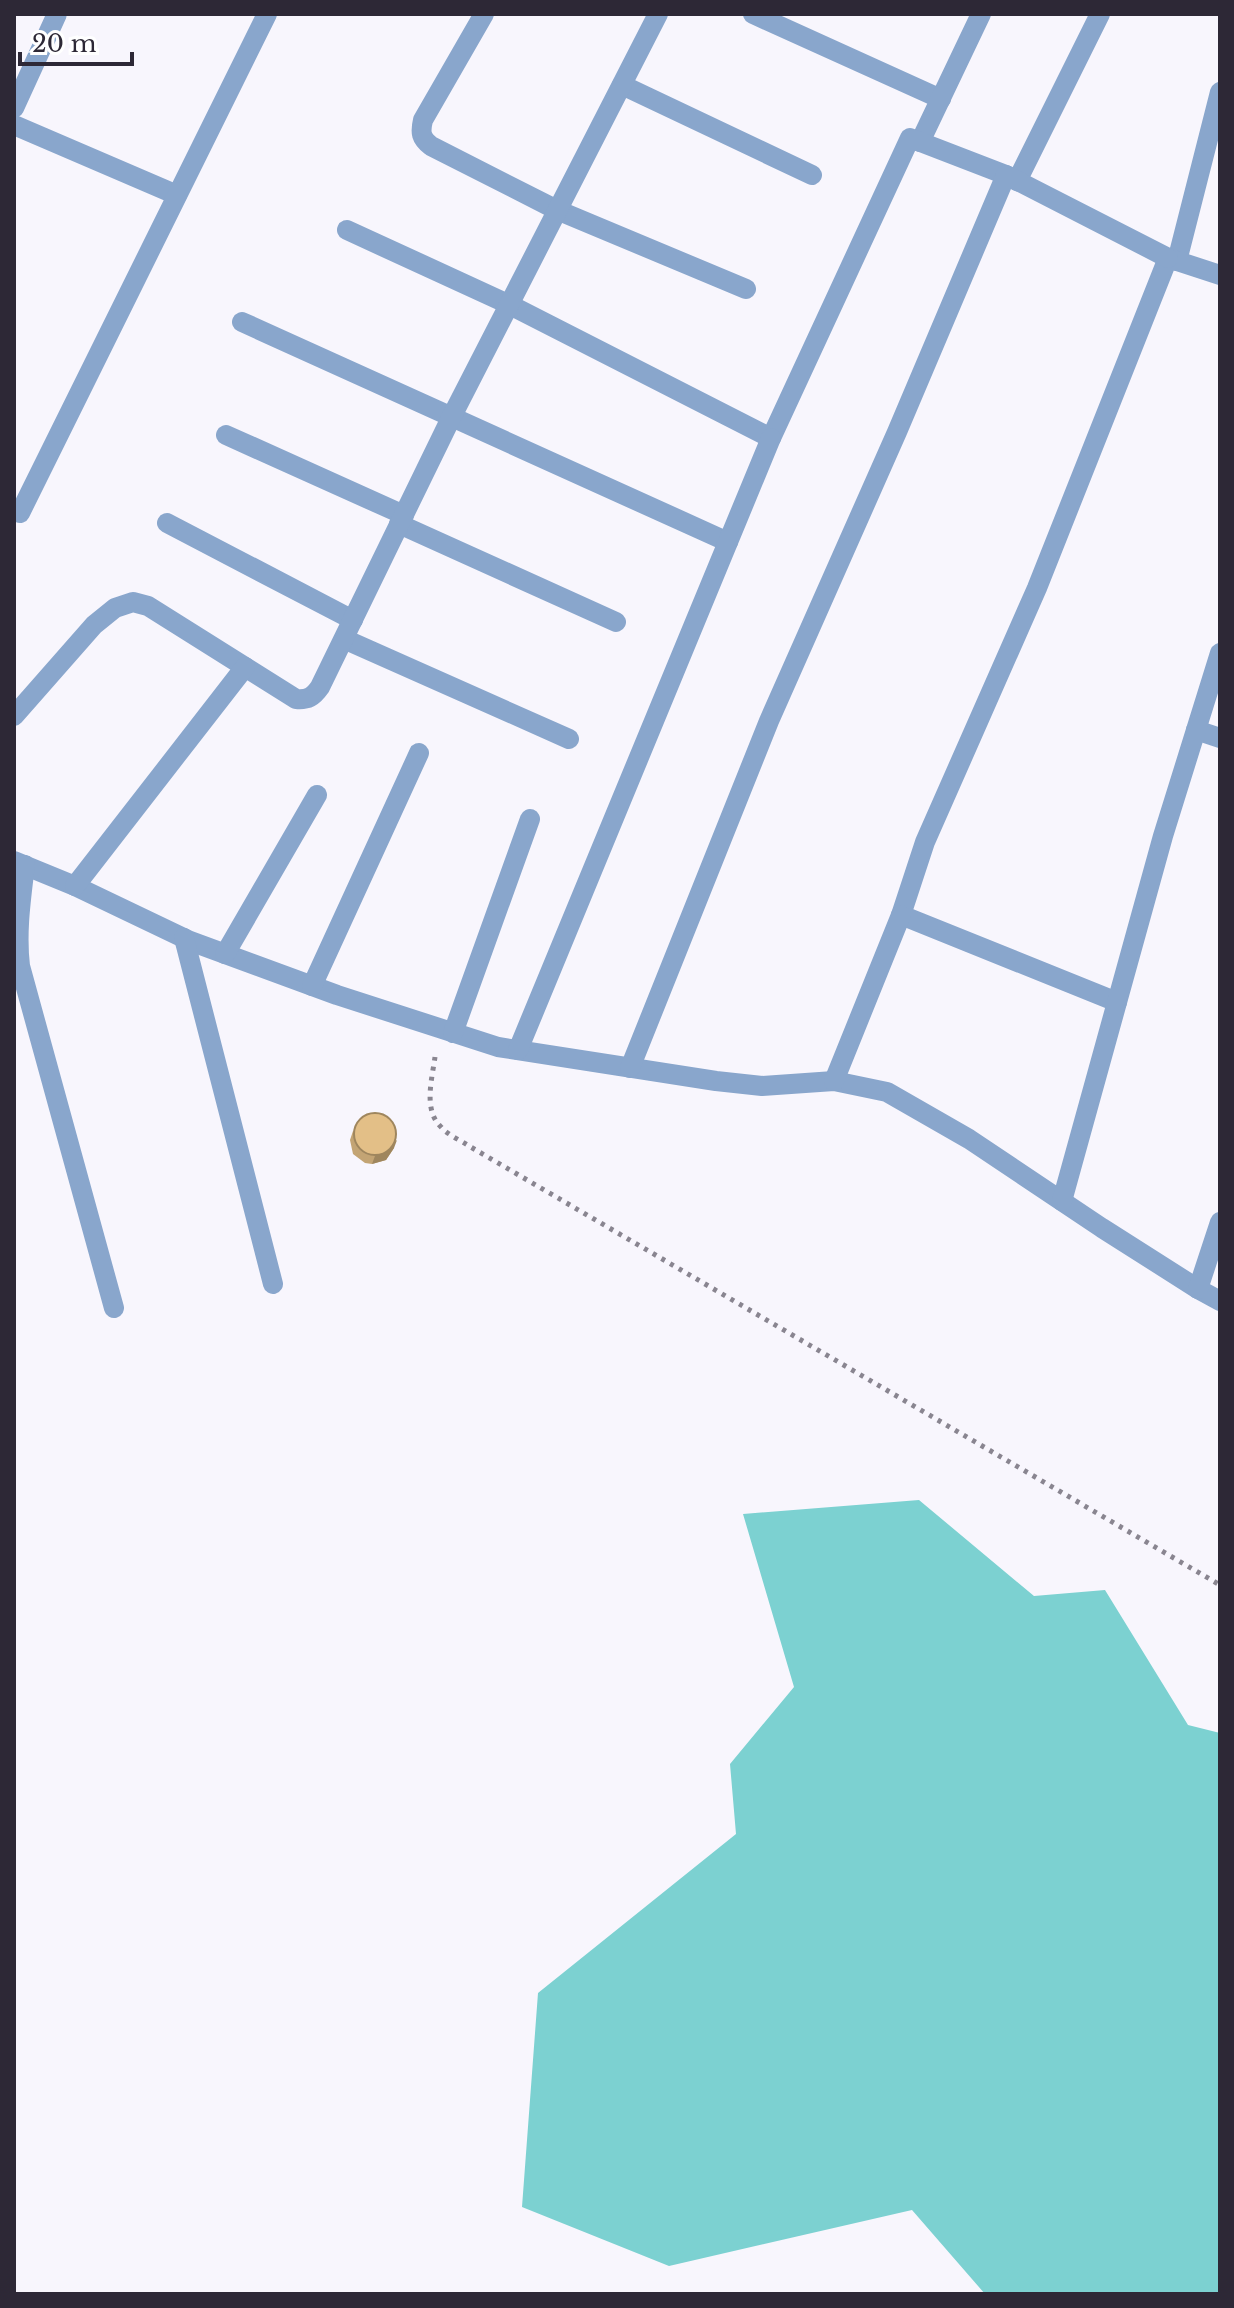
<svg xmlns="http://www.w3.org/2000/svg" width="1234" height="2308" font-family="'Libre Baskerville',serif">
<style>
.water{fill:#7cd1d1}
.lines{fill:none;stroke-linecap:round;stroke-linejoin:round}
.path{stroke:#898590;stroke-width:5;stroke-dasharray:4 6;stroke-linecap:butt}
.minor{stroke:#89a6cc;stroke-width:20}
.wall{fill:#c3a474}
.shaded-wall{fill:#9f865e}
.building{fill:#e3bf87;stroke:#9f865e;stroke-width:2}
</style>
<rect width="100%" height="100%" fill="#f8f6fd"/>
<path class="water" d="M 919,1500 L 1034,1596 L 1105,1590 L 1188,1725 L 1220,1733 L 1220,2294 L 985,2294 L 912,2210 L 669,2266 L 522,2207 L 538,1993 L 736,1834 L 730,1764 L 794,1687 L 743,1514 Z"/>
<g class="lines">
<path class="path" d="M 435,1057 C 432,1079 423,1110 441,1127 C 448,1135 460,1140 469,1146 L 1220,1585"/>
<g class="minor">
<path d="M 484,14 L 423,120 C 420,133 421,138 431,146 L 557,210 L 746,289"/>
<path d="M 753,14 L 941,99"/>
<path d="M 622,85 L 812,175"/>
<path d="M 14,108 L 57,14"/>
<path d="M 14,125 L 177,195"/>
<path d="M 920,142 L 981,14"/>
<path d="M 1017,181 L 1100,14"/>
<path d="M 347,230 L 508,304 L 771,438 L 910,138 L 1006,175"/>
<path d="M 1177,261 L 1220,92"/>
<path d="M 242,322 L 728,542"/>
<path d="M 226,435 L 404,515"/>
<path d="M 20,513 L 267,14"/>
<path d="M 167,523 L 353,620"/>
<path d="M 399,524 L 616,622"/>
<path d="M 344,639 L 569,739"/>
<path d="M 14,716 L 94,625 L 115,608 L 133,602 L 148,606 L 296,699 C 308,700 313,697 320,687 L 452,416 L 658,14"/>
<path d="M 1196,730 L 1220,738"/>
<path d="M 14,861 L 75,886 L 190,941 L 337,995 L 498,1047 L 716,1081 L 762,1086 L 834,1081 L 887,1092 L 969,1139 L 1102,1228 L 1198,1289 L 1220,1301"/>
<path d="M 25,865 C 21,899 16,932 20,966 L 114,1308"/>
<path d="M 75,886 L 245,667"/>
<path d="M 184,938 L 273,1284"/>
<path d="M 225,954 L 317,795"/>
<path d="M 312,986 L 419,753"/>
<path d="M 1117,1002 L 901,915 L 925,842 L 1037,588 L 1168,258 L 1220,275"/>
<path d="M 453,1033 L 530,819"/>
<path d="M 518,1050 L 771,438"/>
<path d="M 630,1068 L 769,721 L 897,432 L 1006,175 L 1168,258"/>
<path d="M 834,1081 L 901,915"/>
<path d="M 1062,1201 L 1163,836 L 1220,653"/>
<path d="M 1198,1289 L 1220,1222"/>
</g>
</g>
<path class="wall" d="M 353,1131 L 394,1148 L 386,1160 L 372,1164 L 365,1163 L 353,1154 L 350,1140 Z"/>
<path class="shaded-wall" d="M 397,1140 L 394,1148 L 386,1160 L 372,1164 L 375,1156 Z"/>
<circle class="building" cx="375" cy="1134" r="21"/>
<rect width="1234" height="2308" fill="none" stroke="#2d2836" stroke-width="32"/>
<path d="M20 52v12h112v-12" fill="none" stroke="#2d2836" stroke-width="4"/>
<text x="32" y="52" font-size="24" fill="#2d2836" stroke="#ffffff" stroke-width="6" paint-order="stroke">20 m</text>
</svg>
